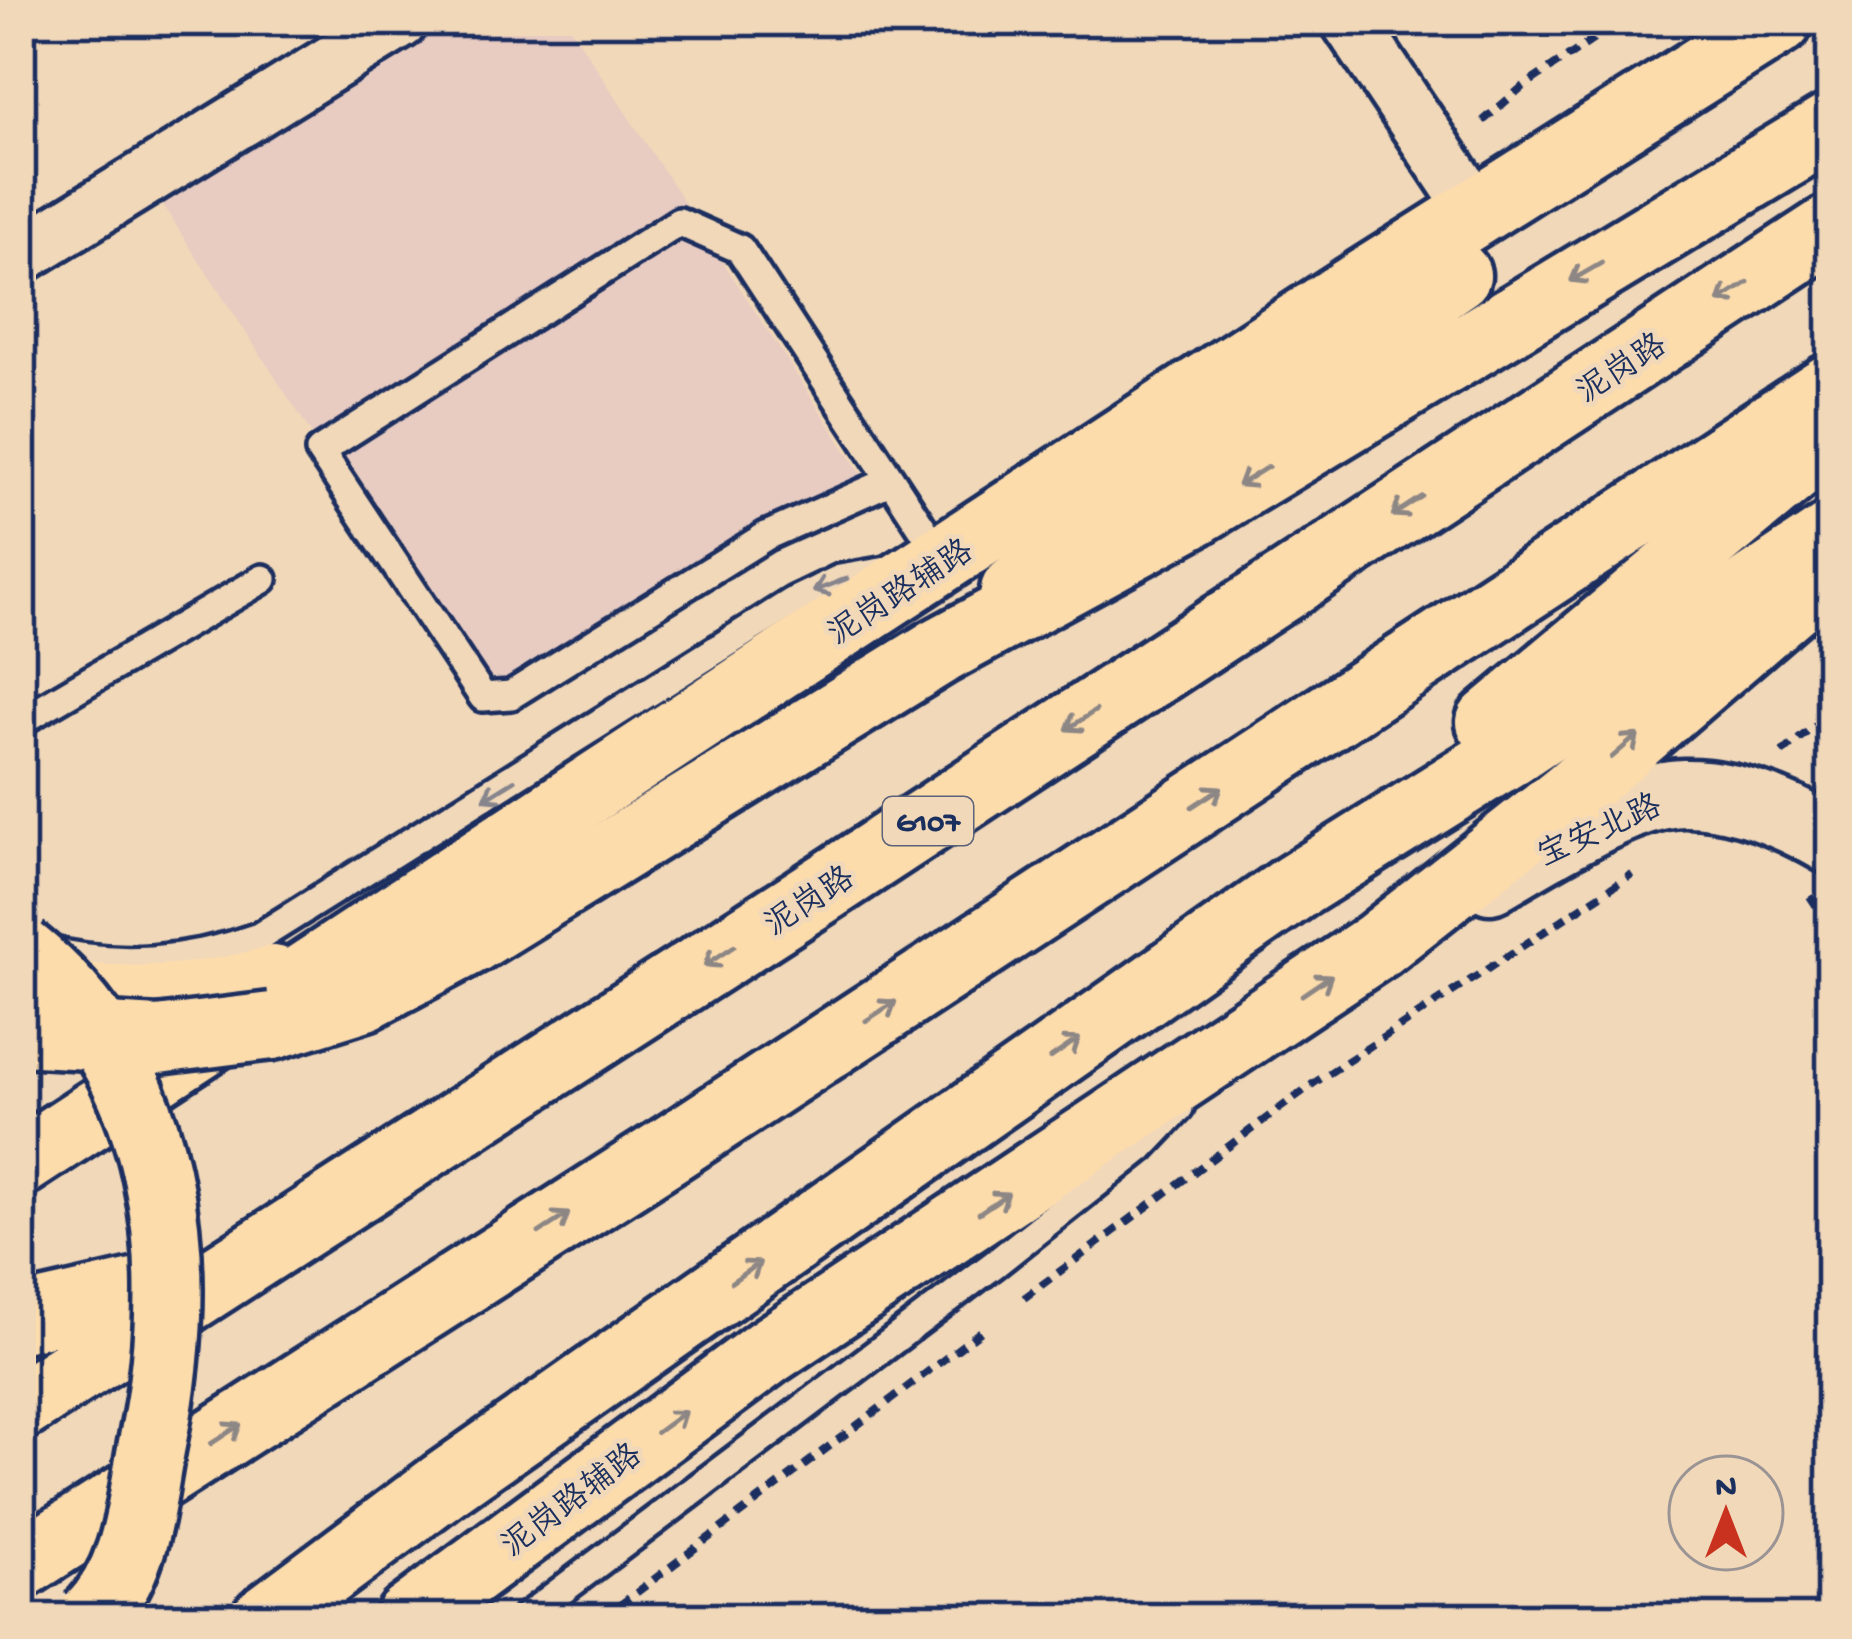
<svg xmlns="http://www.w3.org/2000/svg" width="1852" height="1639" font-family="'Gochi Hand','LXGW WenKai TC',sans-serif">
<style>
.built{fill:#e8cbc1}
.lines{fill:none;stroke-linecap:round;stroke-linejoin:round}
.service-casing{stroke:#1b2f5e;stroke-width:36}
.minor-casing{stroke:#1b2f5e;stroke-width:63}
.tertiary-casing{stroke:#1b2f5e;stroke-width:75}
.primary-casing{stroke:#1b2f5e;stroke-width:75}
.trunk-casing{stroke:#1b2f5e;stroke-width:75}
.path{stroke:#1b2f5e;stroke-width:8;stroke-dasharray:12 9;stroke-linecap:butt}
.service{stroke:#f1d8b9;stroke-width:27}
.minor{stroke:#f1d8b9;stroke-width:54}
.tertiary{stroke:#f1d8b9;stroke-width:66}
.primary{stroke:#fddcac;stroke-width:66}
.trunk{stroke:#fddcac;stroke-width:66}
.trunk-bridge-casing{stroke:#1b2f5e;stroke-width:75;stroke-linecap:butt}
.trunk-bridge{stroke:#fddcac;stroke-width:66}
.oneway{stroke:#8c8685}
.oneway2{stroke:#86848c}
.labels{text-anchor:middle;stroke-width:10;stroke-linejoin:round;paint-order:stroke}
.shield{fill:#f1d8b9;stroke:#5b6279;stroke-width:3}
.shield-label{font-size:30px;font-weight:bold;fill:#1b2f5e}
.street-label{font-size:33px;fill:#1b2f5e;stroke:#f1d8b9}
</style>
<rect width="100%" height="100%" fill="#f1d8b9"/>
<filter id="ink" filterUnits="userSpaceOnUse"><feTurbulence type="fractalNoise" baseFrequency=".00833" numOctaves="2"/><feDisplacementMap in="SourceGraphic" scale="24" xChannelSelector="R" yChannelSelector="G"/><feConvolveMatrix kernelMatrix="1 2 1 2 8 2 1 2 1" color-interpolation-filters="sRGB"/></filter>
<g filter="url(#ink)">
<path class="built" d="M 445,21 L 566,21 L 863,477 L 496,715 L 162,204 Z"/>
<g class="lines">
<g class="service-casing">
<g id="service">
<path d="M 890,481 L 766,536 L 511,695 L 483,697 L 320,451 L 679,222 L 740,249 L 942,558"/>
<path d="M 21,721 L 263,579"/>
<path d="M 42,949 C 113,969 190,962 259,937 L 794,601 L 840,579 L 887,571"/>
<path d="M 525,1618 L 996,1263 L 1141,1148 L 1179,1108"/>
</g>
</g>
<g class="minor-casing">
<g id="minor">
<path d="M 1349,21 L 1477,213"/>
<path d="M 21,255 L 400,21"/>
</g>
</g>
<g class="tertiary-casing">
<path id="tertiary" d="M 1490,880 C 1539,852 1627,794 1683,793 C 1734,792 1788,815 1831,840"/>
</g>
<g class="primary-casing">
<g id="primary">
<path d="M 1014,591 L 1089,530 L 1457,275"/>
<path d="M 25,989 C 109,1003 190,1003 273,979"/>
<path d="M 21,1162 L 1348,293 L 1779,21"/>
<path d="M 409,1618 L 769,1351 L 1378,945 L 1567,796 L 1831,569"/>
</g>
</g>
<g class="trunk-casing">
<g id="trunk">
<path d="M 1490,722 L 1817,449 L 1831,429"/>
<path d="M 272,1026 L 365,997 L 470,941 L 938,652 L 1194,513 L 1831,127"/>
<path d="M 21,1319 L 187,1281"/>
<path d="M 21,1406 L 834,882 L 1831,228"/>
<path d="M 21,1565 L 672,1148 L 1831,387"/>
<path d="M 266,1618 L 444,1485 L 1295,887 L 1509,753 L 1831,536"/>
</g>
</g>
<g class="path">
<path d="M 1483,121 L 1521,88 L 1621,21"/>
<path d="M 1782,753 L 1831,712"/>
<path d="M 1810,896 L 1831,928"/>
<path d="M 1024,1298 L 1314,1083 L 1632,874"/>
<path d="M 603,1618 L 984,1329"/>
</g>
<use href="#service" class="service"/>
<use href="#minor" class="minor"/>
<use href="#tertiary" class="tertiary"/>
<use href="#primary" class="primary"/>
<use href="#trunk" class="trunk"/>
<g class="trunk-bridge-casing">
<g id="trunk-bridge">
<path d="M 21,951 C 171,1070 188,1263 153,1439 C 140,1502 140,1567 91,1618"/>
<path d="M 21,1032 L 158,1040 L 272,1026"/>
</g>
</g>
<use href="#trunk-bridge" class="trunk-bridge"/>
</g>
<defs><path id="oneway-shaft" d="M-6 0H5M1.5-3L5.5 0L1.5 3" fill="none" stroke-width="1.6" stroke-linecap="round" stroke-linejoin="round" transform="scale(3)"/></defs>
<g class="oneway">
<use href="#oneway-shaft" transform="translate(1586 272) rotate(150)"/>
<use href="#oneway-shaft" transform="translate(1733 292) rotate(147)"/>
<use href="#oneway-shaft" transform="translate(1253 476) rotate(148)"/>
<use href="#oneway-shaft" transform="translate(1407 506) rotate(147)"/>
<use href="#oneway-shaft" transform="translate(1081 720) rotate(147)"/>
<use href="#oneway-shaft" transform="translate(1625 746) rotate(-41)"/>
<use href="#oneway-shaft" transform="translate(1207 797) rotate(-33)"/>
<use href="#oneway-shaft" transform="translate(719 956) rotate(147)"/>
<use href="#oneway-shaft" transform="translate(1317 985) rotate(-34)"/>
<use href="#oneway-shaft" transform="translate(881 1011) rotate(-33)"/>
<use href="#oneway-shaft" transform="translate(1065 1048) rotate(-35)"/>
<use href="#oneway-shaft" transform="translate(994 1203) rotate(-34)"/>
<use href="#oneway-shaft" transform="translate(554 1223) rotate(-33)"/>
<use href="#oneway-shaft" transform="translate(746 1272) rotate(-35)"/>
<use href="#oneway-shaft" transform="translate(671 1422) rotate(-36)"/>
<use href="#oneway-shaft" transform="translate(226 1434) rotate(-33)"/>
</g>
<g class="oneway2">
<use href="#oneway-shaft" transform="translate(830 585) rotate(159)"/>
<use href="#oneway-shaft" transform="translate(499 790) rotate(148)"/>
</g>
</g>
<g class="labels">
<rect class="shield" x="883" y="797" width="90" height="48" rx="9"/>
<g class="shield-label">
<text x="928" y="831">G107</text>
</g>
<g class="street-label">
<text transform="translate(1620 366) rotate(-33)" y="12">泥岗路</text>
<text transform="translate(899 590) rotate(-33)" y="12">泥岗路辅路</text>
<text transform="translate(1598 828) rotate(-24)" y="12">宝安北路</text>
<text transform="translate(808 899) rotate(-33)" y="12">泥岗路</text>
<text transform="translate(570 1498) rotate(-37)" y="12">泥岗路辅路</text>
</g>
</g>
<rect width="1852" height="1639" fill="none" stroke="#f1d8b9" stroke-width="72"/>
<rect x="36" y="36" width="1780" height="1567" fill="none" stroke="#1b2f5e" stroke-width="4.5" filter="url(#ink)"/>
<g transform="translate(1726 1513)"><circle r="57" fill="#f1d8b9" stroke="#9b9495" stroke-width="3"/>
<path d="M0-9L21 45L0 30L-21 45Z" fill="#c8321e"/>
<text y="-18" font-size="33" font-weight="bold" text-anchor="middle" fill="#1b2f5e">N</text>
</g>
</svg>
